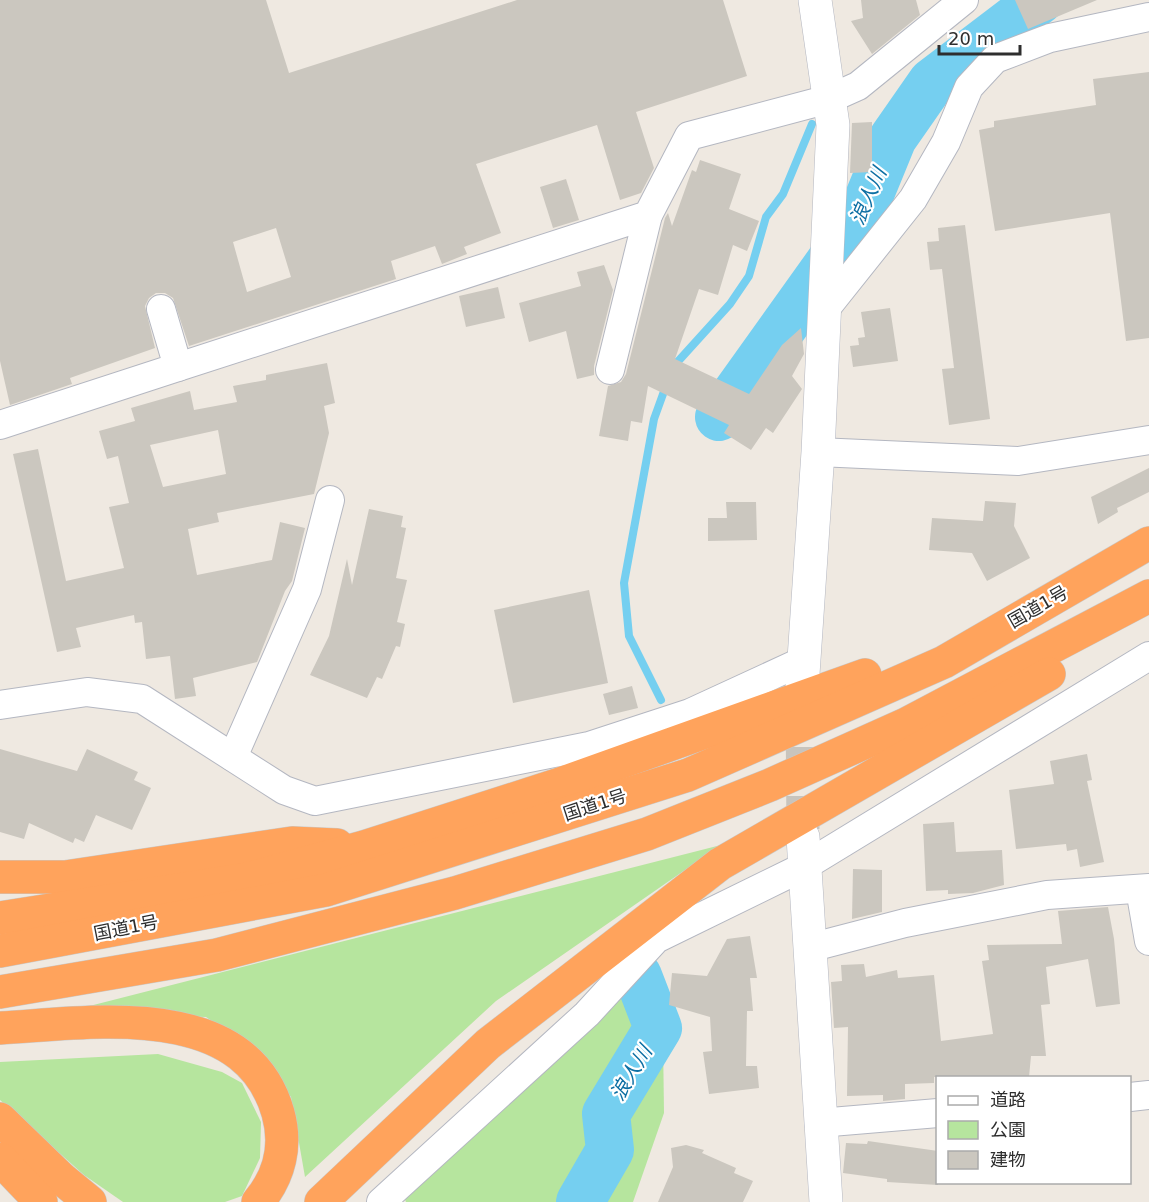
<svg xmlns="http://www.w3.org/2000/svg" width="1149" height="1202" font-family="'DejaVu Sans','Noto Sans JP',sans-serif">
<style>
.green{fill:#b6e59e}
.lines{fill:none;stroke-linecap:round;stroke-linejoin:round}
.stream{stroke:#75cff0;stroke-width:8}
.river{stroke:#75cff0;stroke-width:48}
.building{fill:#cbc7bf;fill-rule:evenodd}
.secondary-tunnel{stroke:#c8c4bd;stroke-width:33;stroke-dasharray:33 16;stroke-linecap:butt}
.street-casing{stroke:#b4b7c1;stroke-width:30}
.secondary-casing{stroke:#b4b7c1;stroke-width:34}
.highway-casing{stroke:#c9c9c9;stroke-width:34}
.street{stroke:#fff;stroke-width:28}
.secondary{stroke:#fff;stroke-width:33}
.highway{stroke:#ffa35c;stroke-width:33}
.labels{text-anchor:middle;stroke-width:4.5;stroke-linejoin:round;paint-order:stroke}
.street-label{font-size:18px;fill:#2e2e2e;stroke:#fff}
.water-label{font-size:20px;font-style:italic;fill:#0d6fa3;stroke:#fff}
</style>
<rect width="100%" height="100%" fill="#efe9e1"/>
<g class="green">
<path d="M 721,845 L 496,1001 L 305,1177 L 291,1097 L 254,1051 L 206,1017 L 66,1012 Z"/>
<path d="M 627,987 L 663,1039 L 664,1113 L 633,1202 L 406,1202 L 401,1190 Z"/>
<path d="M 158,1054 L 222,1072 L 242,1083 L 261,1122 L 260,1158 L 242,1196 L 225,1202 L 123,1202 L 84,1175 L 0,1100 L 0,1062 Z"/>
</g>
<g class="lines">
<g class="stream">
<path d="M 672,368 L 730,304 L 749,276 L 766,217 L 783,194 L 812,124"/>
<path d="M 661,700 L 629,636 L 624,583 L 654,419 L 667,383"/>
</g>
<g class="river">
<path d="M 719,417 L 859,221 L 893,138 L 932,82 L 1040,0"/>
<path d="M 580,1202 L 610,1150 L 606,1114 L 658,1028 L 638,976"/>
</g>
</g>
<g class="building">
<path d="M 0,0 L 266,0 L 289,73 L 517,0 L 723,0 L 747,76 L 636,112 L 654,168 L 641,193 L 620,200 L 597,125 L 476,164 L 501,233 L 464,247 L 467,254 L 442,264 L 435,246 L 391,261 L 396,279 L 189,346 L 173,298 L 165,293 L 156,293 L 149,298 L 145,306 L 155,348 L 70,378 L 72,384 L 10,405 L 0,361 ZM 276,228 L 291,277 L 247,292 L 233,242 Z"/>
<path d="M 861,0 L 916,0 L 920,15 L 872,54 L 851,21 L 863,18 Z"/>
<path d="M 1015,0 L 1097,0 L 1028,29 Z"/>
<path d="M 1149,72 L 1149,338 L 1126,341 L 1110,213 L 995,231 L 979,130 L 994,127 L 994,121 L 1096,105 L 1093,79 Z"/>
<path d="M 872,122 L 872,172 L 850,173 L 852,123 Z"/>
<path d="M 700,160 L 741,174 L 729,209 L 759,221 L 747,251 L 733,245 L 718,295 L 699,289 L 675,359 L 749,394 L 782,345 L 801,328 L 804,354 L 792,376 L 802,389 L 773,433 L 766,428 L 751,450 L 724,433 L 729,425 L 648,386 L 642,423 L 631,421 L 628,441 L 599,436 L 608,386 L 621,382 L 626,374 L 665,218 L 668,213 L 672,226 L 692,170 L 696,172 Z"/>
<path d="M 566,179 L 579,220 L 553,228 L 540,187 Z"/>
<path d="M 965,225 L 990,419 L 949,425 L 942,369 L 954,368 L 942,269 L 930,270 L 927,242 L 939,241 L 938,228 Z"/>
<path d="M 604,265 L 613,290 L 594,366 L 594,375 L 577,379 L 566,331 L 529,342 L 519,303 L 581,286 L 577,272 Z"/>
<path d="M 498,287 L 505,318 L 466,327 L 459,296 Z"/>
<path d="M 890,308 L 898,361 L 853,367 L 850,346 L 859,345 L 858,338 L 865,337 L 861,312 Z"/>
<path d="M 327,363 L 335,403 L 324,406 L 329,433 L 314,494 L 217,513 L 219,522 L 188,529 L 197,575 L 272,560 L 280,522 L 305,528 L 292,581 L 285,591 L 257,662 L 193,678 L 196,696 L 175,699 L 170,656 L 146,659 L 142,622 L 135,623 L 134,615 L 76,628 L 81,647 L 57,652 L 13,454 L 38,449 L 66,581 L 124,568 L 109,507 L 129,503 L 118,456 L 107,459 L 99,431 L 135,421 L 131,408 L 190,391 L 194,410 L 237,402 L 233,386 L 266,380 L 266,375 ZM 218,430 L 226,474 L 163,487 L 150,445 Z"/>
<path d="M 1149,468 L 1149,492 L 1117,508 L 1118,512 L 1098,524 L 1091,497 Z"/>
<path d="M 985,501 L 1016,503 L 1014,526 L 1030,558 L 987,581 L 972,553 L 929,550 L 932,518 L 983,521 Z"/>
<path d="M 726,502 L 756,502 L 757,540 L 708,541 L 708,518 L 727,518 Z"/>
<path d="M 369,509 L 403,516 L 401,527 L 406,528 L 396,578 L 407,580 L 397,622 L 405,624 L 400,647 L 396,646 L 382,679 L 377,677 L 367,698 L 310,675 L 329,636 L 347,559 L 352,585 Z"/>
<path d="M 589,590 L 608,683 L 513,703 L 494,610 Z"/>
<path d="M 632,686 L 638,708 L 609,715 L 603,694 Z"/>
<path d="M 0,749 L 77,771 L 87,749 L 138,772 L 134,780 L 151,788 L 132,830 L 96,815 L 84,842 L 75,838 L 73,843 L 29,823 L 24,839 L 0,832 Z"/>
<path d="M 1087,754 L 1092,780 L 1087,781 L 1104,862 L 1080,867 L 1077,849 L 1067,851 L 1066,844 L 1016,849 L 1009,790 L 1054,784 L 1050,761 Z"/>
<path d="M 954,822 L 956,852 L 1002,850 L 1004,885 L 973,893 L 948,894 L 948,890 L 926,891 L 923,824 Z"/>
<path d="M 853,869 L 882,870 L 882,912 L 852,919 Z"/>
<path d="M 1108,907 L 1114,939 L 1120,1004 L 1096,1007 L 1088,959 L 1046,967 L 1050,1004 L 1041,1005 L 1046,1056 L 1031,1056 L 1029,1077 L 934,1077 L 934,1083 L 905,1084 L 905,1099 L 883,1101 L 883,1095 L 847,1096 L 848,1027 L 834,1028 L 831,982 L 842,981 L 841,965 L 864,964 L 866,977 L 897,970 L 898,978 L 934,975 L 941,1041 L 993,1034 L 982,961 L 989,960 L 987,945 L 1062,944 L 1058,911 Z"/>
<path d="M 750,936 L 757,978 L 750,978 L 753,1011 L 747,1011 L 746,1066 L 757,1066 L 759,1088 L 709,1094 L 703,1052 L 712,1051 L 710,1017 L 669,1005 L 672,973 L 707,976 L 727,939 Z"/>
<path d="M 868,1141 L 938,1151 L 938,1185 L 887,1182 L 887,1179 L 843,1173 L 846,1143 L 867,1144 Z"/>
<path d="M 686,1145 L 704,1150 L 702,1153 L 736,1168 L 734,1173 L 753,1181 L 743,1202 L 658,1202 L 673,1167 L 671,1148 Z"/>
</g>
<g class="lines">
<path class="secondary-tunnel" d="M 802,698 L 803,837"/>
<g class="street-casing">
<g id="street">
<path d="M 823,312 L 913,199 L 946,142 L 969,87 L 995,59 L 1050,38 L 1149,17"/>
<path d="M 178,367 L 648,215 L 689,136 L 829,99 L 858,86 L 964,0"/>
<path d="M 610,370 L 648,215"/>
<path d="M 0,425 L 178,367 L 161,309"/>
<path d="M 818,452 L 1018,461 L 1149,440"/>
<path d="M 0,705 L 87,692 L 142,699 L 284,790 L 315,801 L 589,746 L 690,713 L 805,660"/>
<path d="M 233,757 L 307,589 L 330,500"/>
<path d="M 1140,889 L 1149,941"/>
<path d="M 809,948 L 905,923 L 1047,895 L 1149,888"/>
<path d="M 1130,1097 L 1149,1095"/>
<path d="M 819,1123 L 938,1113"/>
<path d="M 381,1202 L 587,1014 L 656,939 L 803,867 L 1149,656"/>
</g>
</g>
<g class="secondary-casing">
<g id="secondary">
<path d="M 802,689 L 818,452 L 833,125 L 815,0"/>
<path d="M 803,837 L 826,1202"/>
</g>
</g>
<g class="highway-casing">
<g id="highway">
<path d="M 0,877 L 65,877 L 292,843 L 337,845"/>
<path d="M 0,918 L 247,879 L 364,847 L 557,785 L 865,675"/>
<path d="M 0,951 L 326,890 L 688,775 L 944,662 L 1149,543"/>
<path d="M 0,992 L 217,955 L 455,893 L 647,834 L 770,785 L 906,724 L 1149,596"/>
<path d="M 0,1028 C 90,1023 245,997 278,1113 C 287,1145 280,1176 258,1202"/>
<path d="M 0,1119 L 62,1179 L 90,1202"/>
<path d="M 0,1159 L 41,1202"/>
<path d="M 321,1202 L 488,1044 L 720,864 L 1049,674"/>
</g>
</g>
<use href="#street" class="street"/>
<use href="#secondary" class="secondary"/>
<use href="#highway" class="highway"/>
</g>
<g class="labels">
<g class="street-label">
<text transform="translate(1038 607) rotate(-30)" y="6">国道1号</text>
<text transform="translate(595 805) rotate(-18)" y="6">国道1号</text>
<text transform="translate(126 928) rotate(-11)" y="6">国道1号</text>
</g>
<g class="water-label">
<text transform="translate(868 196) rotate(-66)" y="7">浪人川</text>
<text transform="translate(631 1073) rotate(-59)" y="7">浪人川</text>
</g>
</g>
<rect x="936" y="1076" width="195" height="108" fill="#ffffff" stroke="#ababab" stroke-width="1.5"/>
<rect x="948" y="1096" width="30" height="9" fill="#ffffff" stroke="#ababab" stroke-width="1.5"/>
<text x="990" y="1106" font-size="18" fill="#2e2e2e">道路</text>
<rect x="948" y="1121" width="30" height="18" fill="#b6e59e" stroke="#ababab" stroke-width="1.5"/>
<text x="990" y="1136" font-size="18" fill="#2e2e2e">公園</text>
<rect x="948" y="1151" width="30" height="18" fill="#cbc7bf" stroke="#ababab" stroke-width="1.5"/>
<text x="990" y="1166" font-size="18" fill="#2e2e2e">建物</text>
<path d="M939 45v9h81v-9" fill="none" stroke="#2e2e2e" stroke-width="3"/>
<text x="948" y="45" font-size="18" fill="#2e2e2e" stroke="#ffffff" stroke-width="4.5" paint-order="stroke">20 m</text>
</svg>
